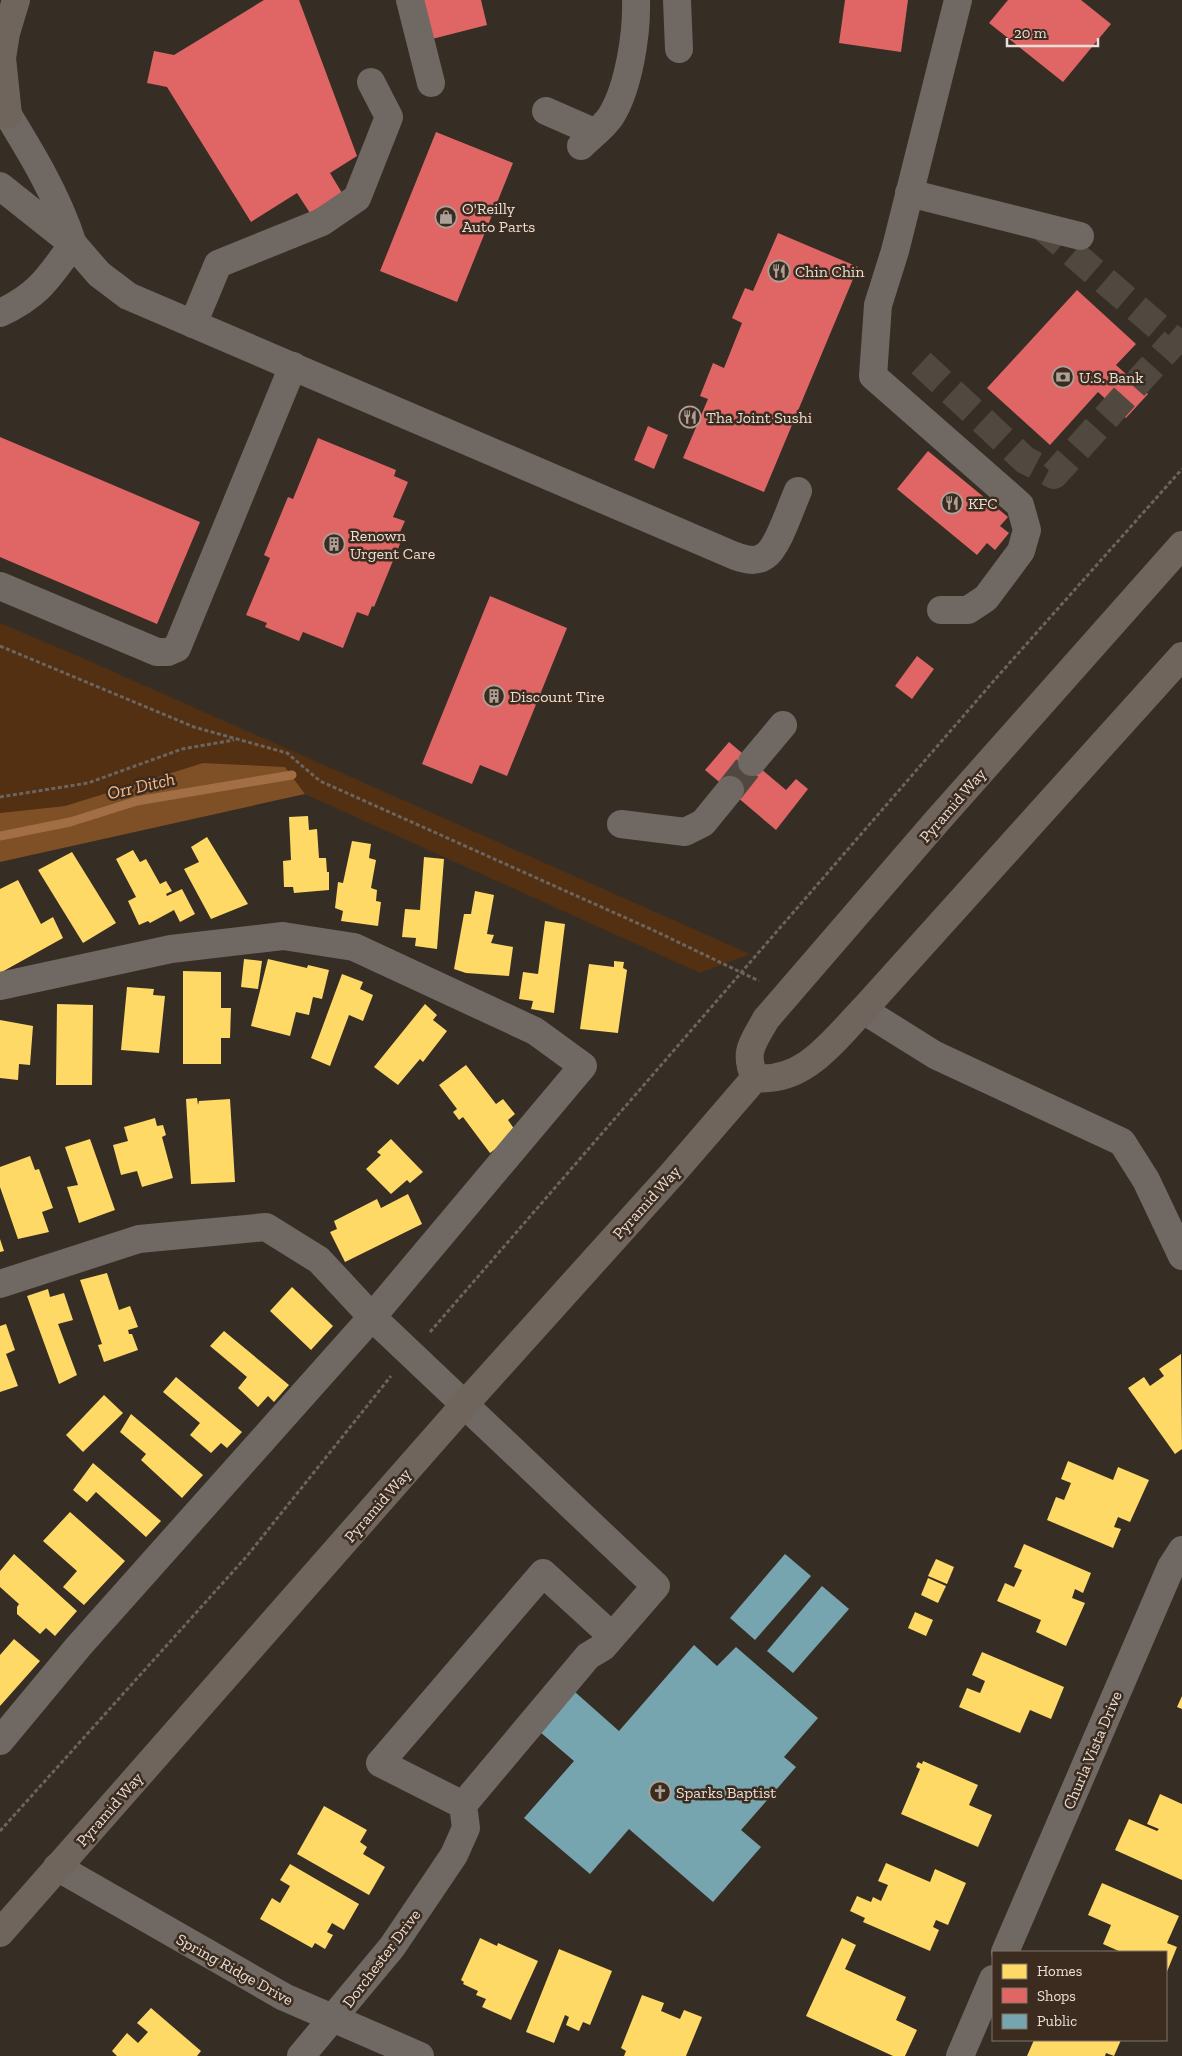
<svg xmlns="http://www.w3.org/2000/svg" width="1182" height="2056" font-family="'Zilla Slab',serif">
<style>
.green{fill:#533011}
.forest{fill:#7f4f26}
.homes{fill:#ffd966}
.shops{fill:#e06666}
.public{fill:#76a5af}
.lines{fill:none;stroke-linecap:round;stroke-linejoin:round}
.stream{stroke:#a26e44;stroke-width:9}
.minor-tunnel{stroke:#514840;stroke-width:28;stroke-dasharray:28 14;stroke-linecap:butt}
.path{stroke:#6b645f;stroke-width:3;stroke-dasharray:4 2.5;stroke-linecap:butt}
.minor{stroke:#706863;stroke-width:28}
.major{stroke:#70655d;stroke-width:28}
.labels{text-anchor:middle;stroke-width:5;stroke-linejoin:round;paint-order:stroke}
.poi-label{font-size:16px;fill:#eadfd7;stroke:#3c2c1f;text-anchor:start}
.street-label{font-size:16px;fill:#eadfd7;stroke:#3c2c1f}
.water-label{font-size:18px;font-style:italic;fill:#fcbb89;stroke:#3c2c1f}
</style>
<rect width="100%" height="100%" fill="#362d25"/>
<path class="green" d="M 0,623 L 87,660 L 750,954 L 700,973 L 305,794 L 285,767 L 203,763 L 65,806 L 0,813 Z"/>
<path class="forest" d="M 203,763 L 285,767 L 305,794 L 0,862 L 0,813 L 65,806 Z"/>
<g class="homes">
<path d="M 308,816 L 309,830 L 317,829 L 319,858 L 326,858 L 327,872 L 329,872 L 329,890 L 294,893 L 293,887 L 284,887 L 283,861 L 291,860 L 289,817 Z"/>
<path d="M 207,837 L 248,904 L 211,919 L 184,869 L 199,862 L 191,847 Z"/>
<path d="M 352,841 L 371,844 L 369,858 L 376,860 L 371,888 L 377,890 L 376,901 L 381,902 L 378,926 L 341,921 L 343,911 L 335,908 L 338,882 L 343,883 Z"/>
<path d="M 133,850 L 140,862 L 146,859 L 160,884 L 166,881 L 172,891 L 166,894 L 167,896 L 182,889 L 195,914 L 180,922 L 174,910 L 150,923 L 148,921 L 139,925 L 128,901 L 136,897 L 116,859 Z"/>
<path d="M 72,852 L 116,923 L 83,943 L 38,870 Z"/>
<path d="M 424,857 L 444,859 L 437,949 L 415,946 L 416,938 L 402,937 L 405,909 L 420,910 Z"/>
<path d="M 18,880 L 41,924 L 53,917 L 63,938 L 0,973 L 0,889 Z"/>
<path d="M 475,891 L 494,895 L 487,934 L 494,935 L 491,943 L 513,947 L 509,976 L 466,973 L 454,969 L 464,914 L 471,914 Z"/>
<path d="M 545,921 L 565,924 L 554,1013 L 531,1009 L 533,1001 L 519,999 L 523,972 L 538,974 Z"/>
<path d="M 244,959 L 262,961 L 258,989 L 241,987 Z"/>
<path d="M 268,959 L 307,968 L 308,965 L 329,970 L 322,999 L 313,997 L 309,1015 L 296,1012 L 290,1036 L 251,1026 Z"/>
<path d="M 614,961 L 624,962 L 623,968 L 627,970 L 618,1033 L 580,1029 L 589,964 L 614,967 Z"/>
<path d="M 183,971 L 221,972 L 221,1008 L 231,1008 L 230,1038 L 221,1038 L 221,1064 L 183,1064 Z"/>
<path d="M 342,974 L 363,982 L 360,989 L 373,995 L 363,1021 L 349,1015 L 330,1066 L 311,1058 Z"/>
<path d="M 127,987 L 154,989 L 153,995 L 165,996 L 159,1053 L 121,1050 Z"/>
<path d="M 57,1004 L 93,1005 L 92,1085 L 56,1085 Z"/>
<path d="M 425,1004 L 437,1015 L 433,1020 L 447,1031 L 423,1062 L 420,1059 L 398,1085 L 374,1067 Z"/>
<path d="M 0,1020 L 33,1026 L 30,1065 L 19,1064 L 18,1080 L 0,1078 Z"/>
<path d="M 466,1065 L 496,1104 L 503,1099 L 515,1114 L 508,1120 L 517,1133 L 490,1153 L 463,1117 L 459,1120 L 453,1112 L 457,1109 L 439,1085 Z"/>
<path d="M 197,1098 L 198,1105 L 199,1101 L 230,1099 L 235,1182 L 191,1184 L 186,1099 Z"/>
<path d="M 155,1118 L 157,1126 L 163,1125 L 166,1135 L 162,1137 L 173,1178 L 142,1187 L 137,1171 L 121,1175 L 113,1145 L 128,1141 L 124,1127 Z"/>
<path d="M 90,1139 L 115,1210 L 79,1223 L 67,1187 L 78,1185 L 65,1147 Z"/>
<path d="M 391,1139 L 423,1172 L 410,1183 L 407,1180 L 391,1194 L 366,1169 L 381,1155 L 377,1152 Z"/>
<path d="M 30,1156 L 35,1170 L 39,1169 L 53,1208 L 42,1212 L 49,1232 L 18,1239 L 0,1187 L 0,1167 Z"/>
<path d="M 408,1194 L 422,1224 L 345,1262 L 330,1232 L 337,1229 L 334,1221 L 377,1199 L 381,1208 Z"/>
<path d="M 0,1239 L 4,1251 L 0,1252 Z"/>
<path d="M 107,1273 L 119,1310 L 130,1306 L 138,1327 L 128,1330 L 129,1334 L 132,1334 L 138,1350 L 104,1362 L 98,1345 L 102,1344 L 80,1280 Z"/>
<path d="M 292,1287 L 333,1326 L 311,1350 L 270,1311 Z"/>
<path d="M 48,1289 L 50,1297 L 64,1293 L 73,1320 L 58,1324 L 77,1375 L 59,1384 L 27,1296 Z"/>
<path d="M 6,1324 L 15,1350 L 6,1354 L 18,1386 L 0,1392 L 0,1326 Z"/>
<path d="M 224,1331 L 289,1385 L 274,1402 L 268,1396 L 258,1407 L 238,1388 L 247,1377 L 210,1346 Z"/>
<path d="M 1181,1354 L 1182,1449 L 1175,1454 L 1128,1388 L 1144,1377 L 1150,1386 L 1164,1376 L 1159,1369 Z"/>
<path d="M 176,1377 L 242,1432 L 227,1448 L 221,1443 L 211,1453 L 190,1435 L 200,1423 L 163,1392 Z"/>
<path d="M 104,1395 L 123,1413 L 83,1452 L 66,1435 Z"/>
<path d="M 131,1414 L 203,1475 L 182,1498 L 141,1460 L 146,1454 L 120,1432 Z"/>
<path d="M 1068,1461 L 1113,1480 L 1118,1467 L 1149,1480 L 1130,1522 L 1118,1517 L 1114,1527 L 1121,1529 L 1113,1548 L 1047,1520 L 1056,1497 L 1064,1500 L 1071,1483 L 1061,1479 Z"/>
<path d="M 93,1463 L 161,1521 L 146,1537 L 96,1492 L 87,1502 L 73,1490 Z"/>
<path d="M 70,1512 L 125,1561 L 84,1605 L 63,1587 L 77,1571 L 43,1541 Z"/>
<path d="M 1024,1544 L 1091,1573 L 1083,1593 L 1075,1589 L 1072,1598 L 1085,1603 L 1066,1646 L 1036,1632 L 1041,1620 L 997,1601 L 1005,1583 L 1014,1587 L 1022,1570 L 1014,1567 Z"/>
<path d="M 14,1554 L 77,1611 L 55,1636 L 46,1628 L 40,1634 L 17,1614 L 17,1607 L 19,1604 L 0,1587 L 0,1571 Z"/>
<path d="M 936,1559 L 954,1567 L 947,1584 L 928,1576 Z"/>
<path d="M 928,1578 L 946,1586 L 938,1603 L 921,1595 Z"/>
<path d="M 915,1612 L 933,1620 L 926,1636 L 908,1628 Z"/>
<path d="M 14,1639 L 40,1661 L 0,1706 L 0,1655 Z"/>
<path d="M 982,1652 L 1064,1687 L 1051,1719 L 1030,1710 L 1020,1733 L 959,1707 L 967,1688 L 980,1693 L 985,1681 L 972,1675 Z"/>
<path d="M 1182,1696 L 1182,1709 L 1177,1707 Z"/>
<path d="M 923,1761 L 978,1785 L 969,1805 L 992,1815 L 978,1847 L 901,1814 L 920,1769 L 916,1767 L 918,1762 L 922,1764 Z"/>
<path d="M 1160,1794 L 1182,1804 L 1182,1880 L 1115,1850 L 1129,1819 L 1157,1831 L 1159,1829 L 1147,1824 Z"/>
<path d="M 324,1806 L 367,1830 L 360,1842 L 367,1847 L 363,1854 L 385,1867 L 369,1895 L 297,1854 Z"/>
<path d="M 886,1863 L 930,1882 L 935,1869 L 966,1883 L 948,1925 L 936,1920 L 933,1927 L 939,1930 L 930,1951 L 863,1922 L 865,1918 L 850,1911 L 857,1896 L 871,1902 L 873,1897 L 881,1901 L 888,1885 L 878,1881 Z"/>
<path d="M 290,1864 L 359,1904 L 344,1930 L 332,1923 L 327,1932 L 333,1935 L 325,1949 L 315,1943 L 312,1948 L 260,1919 L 272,1898 L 280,1903 L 290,1886 L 280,1880 Z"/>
<path d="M 1102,1883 L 1179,1916 L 1167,1943 L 1177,1947 L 1166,1974 L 1166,1952 L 1121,1952 L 1103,1944 L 1111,1925 L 1088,1915 Z"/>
<path d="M 480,1938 L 497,1946 L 498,1943 L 538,1961 L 511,2020 L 482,2007 L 486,1999 L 476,1995 L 478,1991 L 463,1984 L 464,1982 L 461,1980 Z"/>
<path d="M 842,1938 L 856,1945 L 845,1969 L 906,1997 L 896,2020 L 917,2030 L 905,2056 L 893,2056 L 806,2016 Z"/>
<path d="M 559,1949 L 612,1971 L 590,2025 L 583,2022 L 579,2031 L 566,2025 L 569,2017 L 565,2015 L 554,2043 L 526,2032 Z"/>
<path d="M 642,1995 L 664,2003 L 661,2011 L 680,2019 L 684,2010 L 702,2017 L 686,2056 L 624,2056 L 626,2051 L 621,2048 Z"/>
<path d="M 151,2008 L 201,2051 L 197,2056 L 117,2056 L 112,2051 L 127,2033 L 138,2043 L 148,2032 L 137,2023 Z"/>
<path d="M 1034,2040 L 1121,2040 L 1114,2056 L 1106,2053 L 1105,2056 L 1027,2056 Z"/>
</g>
<g class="shops">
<path d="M 264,0 L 299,0 L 357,156 L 330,173 L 342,193 L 310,213 L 297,193 L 251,222 L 167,87 L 147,83 L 154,51 L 174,55 Z"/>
<path d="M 422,0 L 481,0 L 487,25 L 432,39 Z"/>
<path d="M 845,0 L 908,0 L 901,52 L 839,43 Z"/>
<path d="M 1008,0 L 1081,0 L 1111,24 L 1063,82 L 989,23 Z"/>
<path d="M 436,132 L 513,163 L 457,302 L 380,271 Z"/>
<path d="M 778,233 L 858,267 L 764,492 L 683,458 L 708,399 L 700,396 L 713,363 L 724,368 L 742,323 L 732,318 L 745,288 L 753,291 Z"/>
<path d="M 1077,290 L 1136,344 L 1116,365 L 1148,394 L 1126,418 L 1098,392 L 1050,445 L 987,388 Z"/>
<path d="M 648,426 L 668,435 L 654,469 L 634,460 Z"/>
<path d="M 0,437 L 200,522 L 157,624 L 0,557 Z"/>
<path d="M 318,438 L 396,470 L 394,476 L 408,482 L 393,517 L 405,521 L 400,532 L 404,534 L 374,607 L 372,606 L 368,616 L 357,612 L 343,648 L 303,632 L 299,641 L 265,627 L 267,623 L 246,615 L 270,558 L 264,555 L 288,497 L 293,499 Z"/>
<path d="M 928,451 L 1008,517 L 1000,526 L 1009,533 L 995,550 L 987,543 L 977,555 L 897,489 Z"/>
<path d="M 490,596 L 567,628 L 507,776 L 480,765 L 472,784 L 422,764 Z"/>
<path d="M 917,656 L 934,669 L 912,699 L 895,686 Z"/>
<path d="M 729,742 L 786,790 L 796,779 L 808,789 L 776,830 L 705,770 Z"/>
</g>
<g class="public">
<path d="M 785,1554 L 811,1576 L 755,1640 L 730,1618 Z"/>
<path d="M 822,1586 L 849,1609 L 793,1673 L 767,1651 Z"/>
<path d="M 694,1645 L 717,1666 L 736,1647 L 818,1718 L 784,1757 L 796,1767 L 741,1830 L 761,1847 L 713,1902 L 629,1829 L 590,1874 L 524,1818 L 574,1761 L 540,1732 L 575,1692 L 619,1731 Z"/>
</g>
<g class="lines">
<path class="stream" d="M 0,836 L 70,822 L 137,801 L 292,775"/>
<g class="minor-tunnel">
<path d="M 921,363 L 1025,460 L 1054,475 L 1175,341 L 1041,226"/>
<path d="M 730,790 L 752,762"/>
</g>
<g class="path">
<path d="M 0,646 L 194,727 L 287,753 L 320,781 L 655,931 L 759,981"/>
<path d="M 0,797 L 88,783 L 182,749 L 234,740"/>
<path d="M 430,1332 L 998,676 L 1182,469"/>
<path d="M 0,1831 L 247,1556 L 391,1376"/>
</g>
<g class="minor">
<path d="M 410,0 L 431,83"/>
<path d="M 677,0 L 679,49"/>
<path d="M 0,102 C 29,149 56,192 73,244"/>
<path d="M 546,111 L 594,132"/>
<path d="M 581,146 C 590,137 604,127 611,116 C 629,87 637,33 636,0"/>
<path d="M 0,186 L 73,244 L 99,274 L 128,296 L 735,556 C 745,559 755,563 765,556 C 778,548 791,506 798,491"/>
<path d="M 909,193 L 1080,236"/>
<path d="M 0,313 C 39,295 49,277 73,244"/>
<path d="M 193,324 L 218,264 L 322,222 L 357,198 L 389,117 L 371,82"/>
<path d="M 0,586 L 157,652 L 168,652 L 177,648 L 293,366"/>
<path d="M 941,610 L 968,610 L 986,598 L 1021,551 L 1027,530 L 1020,505 L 873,376 L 878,305 L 895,251 L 958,0"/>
<path d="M 752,762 L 783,725"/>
<path d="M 621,824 L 685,832 L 703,823 L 730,790"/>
<path d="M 0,986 L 171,949 L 283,936 L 354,947 L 535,1031 L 583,1066 L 372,1317 L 78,1647 L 0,1741"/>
<path d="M 863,1010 L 935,1055 L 1122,1142 L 1146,1180 L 1182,1256"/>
<path d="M 0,1284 L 139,1239 L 266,1227 L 319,1260 L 372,1317 L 656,1586 L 603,1647 L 588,1656 L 463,1805 L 466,1828 L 454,1855 L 392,1947 L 301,2056"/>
<path d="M 463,1805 L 380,1763 L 543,1573 L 612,1636"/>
<path d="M 57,1867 L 284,1997 L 420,2056"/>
<path d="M 1005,1952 L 1171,1567 L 1182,1550"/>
<path d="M 960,2056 L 993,1979"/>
</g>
<g class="major">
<path d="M 8,115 L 2,58 L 6,33 L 16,0"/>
<path d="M 755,1078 C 743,1051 753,1043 766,1019 L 937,821 L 1182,545"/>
<path d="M 755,1078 C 804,1083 832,1042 863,1010 L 1182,656"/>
<path d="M 0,1933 L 465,1404 L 673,1173 L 755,1078"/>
</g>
</g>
<defs>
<g id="shop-ring" transform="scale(1.125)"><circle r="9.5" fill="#3c2c1f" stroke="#aba199" stroke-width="1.5"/><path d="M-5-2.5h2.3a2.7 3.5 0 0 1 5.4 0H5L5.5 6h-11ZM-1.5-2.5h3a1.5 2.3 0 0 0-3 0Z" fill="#aba199"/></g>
<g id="restaurant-ring" transform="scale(1.125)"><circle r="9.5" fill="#3c2c1f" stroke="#aba199" stroke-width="1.5"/><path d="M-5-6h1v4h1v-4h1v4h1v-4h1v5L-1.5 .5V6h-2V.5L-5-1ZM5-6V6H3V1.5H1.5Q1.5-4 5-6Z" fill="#aba199"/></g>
<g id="bank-ring" transform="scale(1.125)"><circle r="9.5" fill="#3c2c1f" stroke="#aba199" stroke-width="1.5"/><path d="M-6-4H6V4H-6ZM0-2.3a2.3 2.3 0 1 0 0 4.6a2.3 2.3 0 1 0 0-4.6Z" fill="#aba199"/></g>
<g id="building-ring" transform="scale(1.125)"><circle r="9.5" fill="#3c2c1f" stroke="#aba199" stroke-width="1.5"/><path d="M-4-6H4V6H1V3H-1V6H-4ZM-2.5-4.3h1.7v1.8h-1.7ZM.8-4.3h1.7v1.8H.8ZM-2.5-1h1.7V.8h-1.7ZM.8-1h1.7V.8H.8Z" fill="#aba199"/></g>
<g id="church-ring" transform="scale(1.125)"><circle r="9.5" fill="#3c2c1f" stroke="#aba199" stroke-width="1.5"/><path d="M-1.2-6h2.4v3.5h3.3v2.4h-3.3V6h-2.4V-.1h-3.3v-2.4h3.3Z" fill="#aba199"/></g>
</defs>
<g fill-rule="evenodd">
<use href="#shop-ring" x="446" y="217"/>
<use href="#restaurant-ring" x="779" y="271"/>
<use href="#bank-ring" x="1063" y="377"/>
<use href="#restaurant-ring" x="690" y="417"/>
<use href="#restaurant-ring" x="952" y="503"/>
<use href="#building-ring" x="334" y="544"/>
<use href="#building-ring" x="494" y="696"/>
<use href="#church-ring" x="660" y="1792"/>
</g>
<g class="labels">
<g class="poi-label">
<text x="462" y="214">O'Reilly<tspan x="462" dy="18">Auto Parts</tspan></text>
<text x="795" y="277">Chin Chin</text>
<text x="1079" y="383">U.S. Bank</text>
<text x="706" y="423">Tha Joint Sushi</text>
<text x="968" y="509">KFC</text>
<text x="350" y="541">Renown<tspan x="350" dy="18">Urgent Care</tspan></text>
<text x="510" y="702">Discount Tire</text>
<text x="676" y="1798">Sparks Baptist</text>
</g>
<g class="street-label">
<text transform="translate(952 805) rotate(-49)" y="6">Pyramid Way</text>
<text transform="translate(646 1202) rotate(-48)" y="6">Pyramid Way</text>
<text transform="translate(377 1505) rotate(-49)" y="6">Pyramid Way</text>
<text transform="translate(1092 1750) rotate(-67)" y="6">Churla Vista Drive</text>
<text transform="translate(109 1809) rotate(-49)" y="6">Pyramid Way</text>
<text transform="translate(381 1958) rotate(-53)" y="6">Dorchester Drive</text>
<text transform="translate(235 1969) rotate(29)" y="6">Spring Ridge Drive</text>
</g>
<g class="water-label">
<text transform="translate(141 786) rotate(-13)" y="6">Orr Ditch</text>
</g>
</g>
<rect x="992" y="1951" width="175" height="90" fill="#3c2c1f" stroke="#827469"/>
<rect x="1002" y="1964" width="25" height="15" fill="#ffd966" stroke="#827469"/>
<text x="1037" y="1976" font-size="15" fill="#eadfd7">Homes</text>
<rect x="1002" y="1988" width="25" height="15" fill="#e06666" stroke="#827469"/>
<text x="1037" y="2001" font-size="15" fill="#eadfd7">Shops</text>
<rect x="1002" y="2014" width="25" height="15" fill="#76a5af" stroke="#827469"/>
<text x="1037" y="2026" font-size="15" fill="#eadfd7">Public</text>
<path d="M1007 38v8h91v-8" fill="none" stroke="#eadfd7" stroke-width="2.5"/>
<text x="1014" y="38" font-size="15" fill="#eadfd7" stroke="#3c2c1f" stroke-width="4" paint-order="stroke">20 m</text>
</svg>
